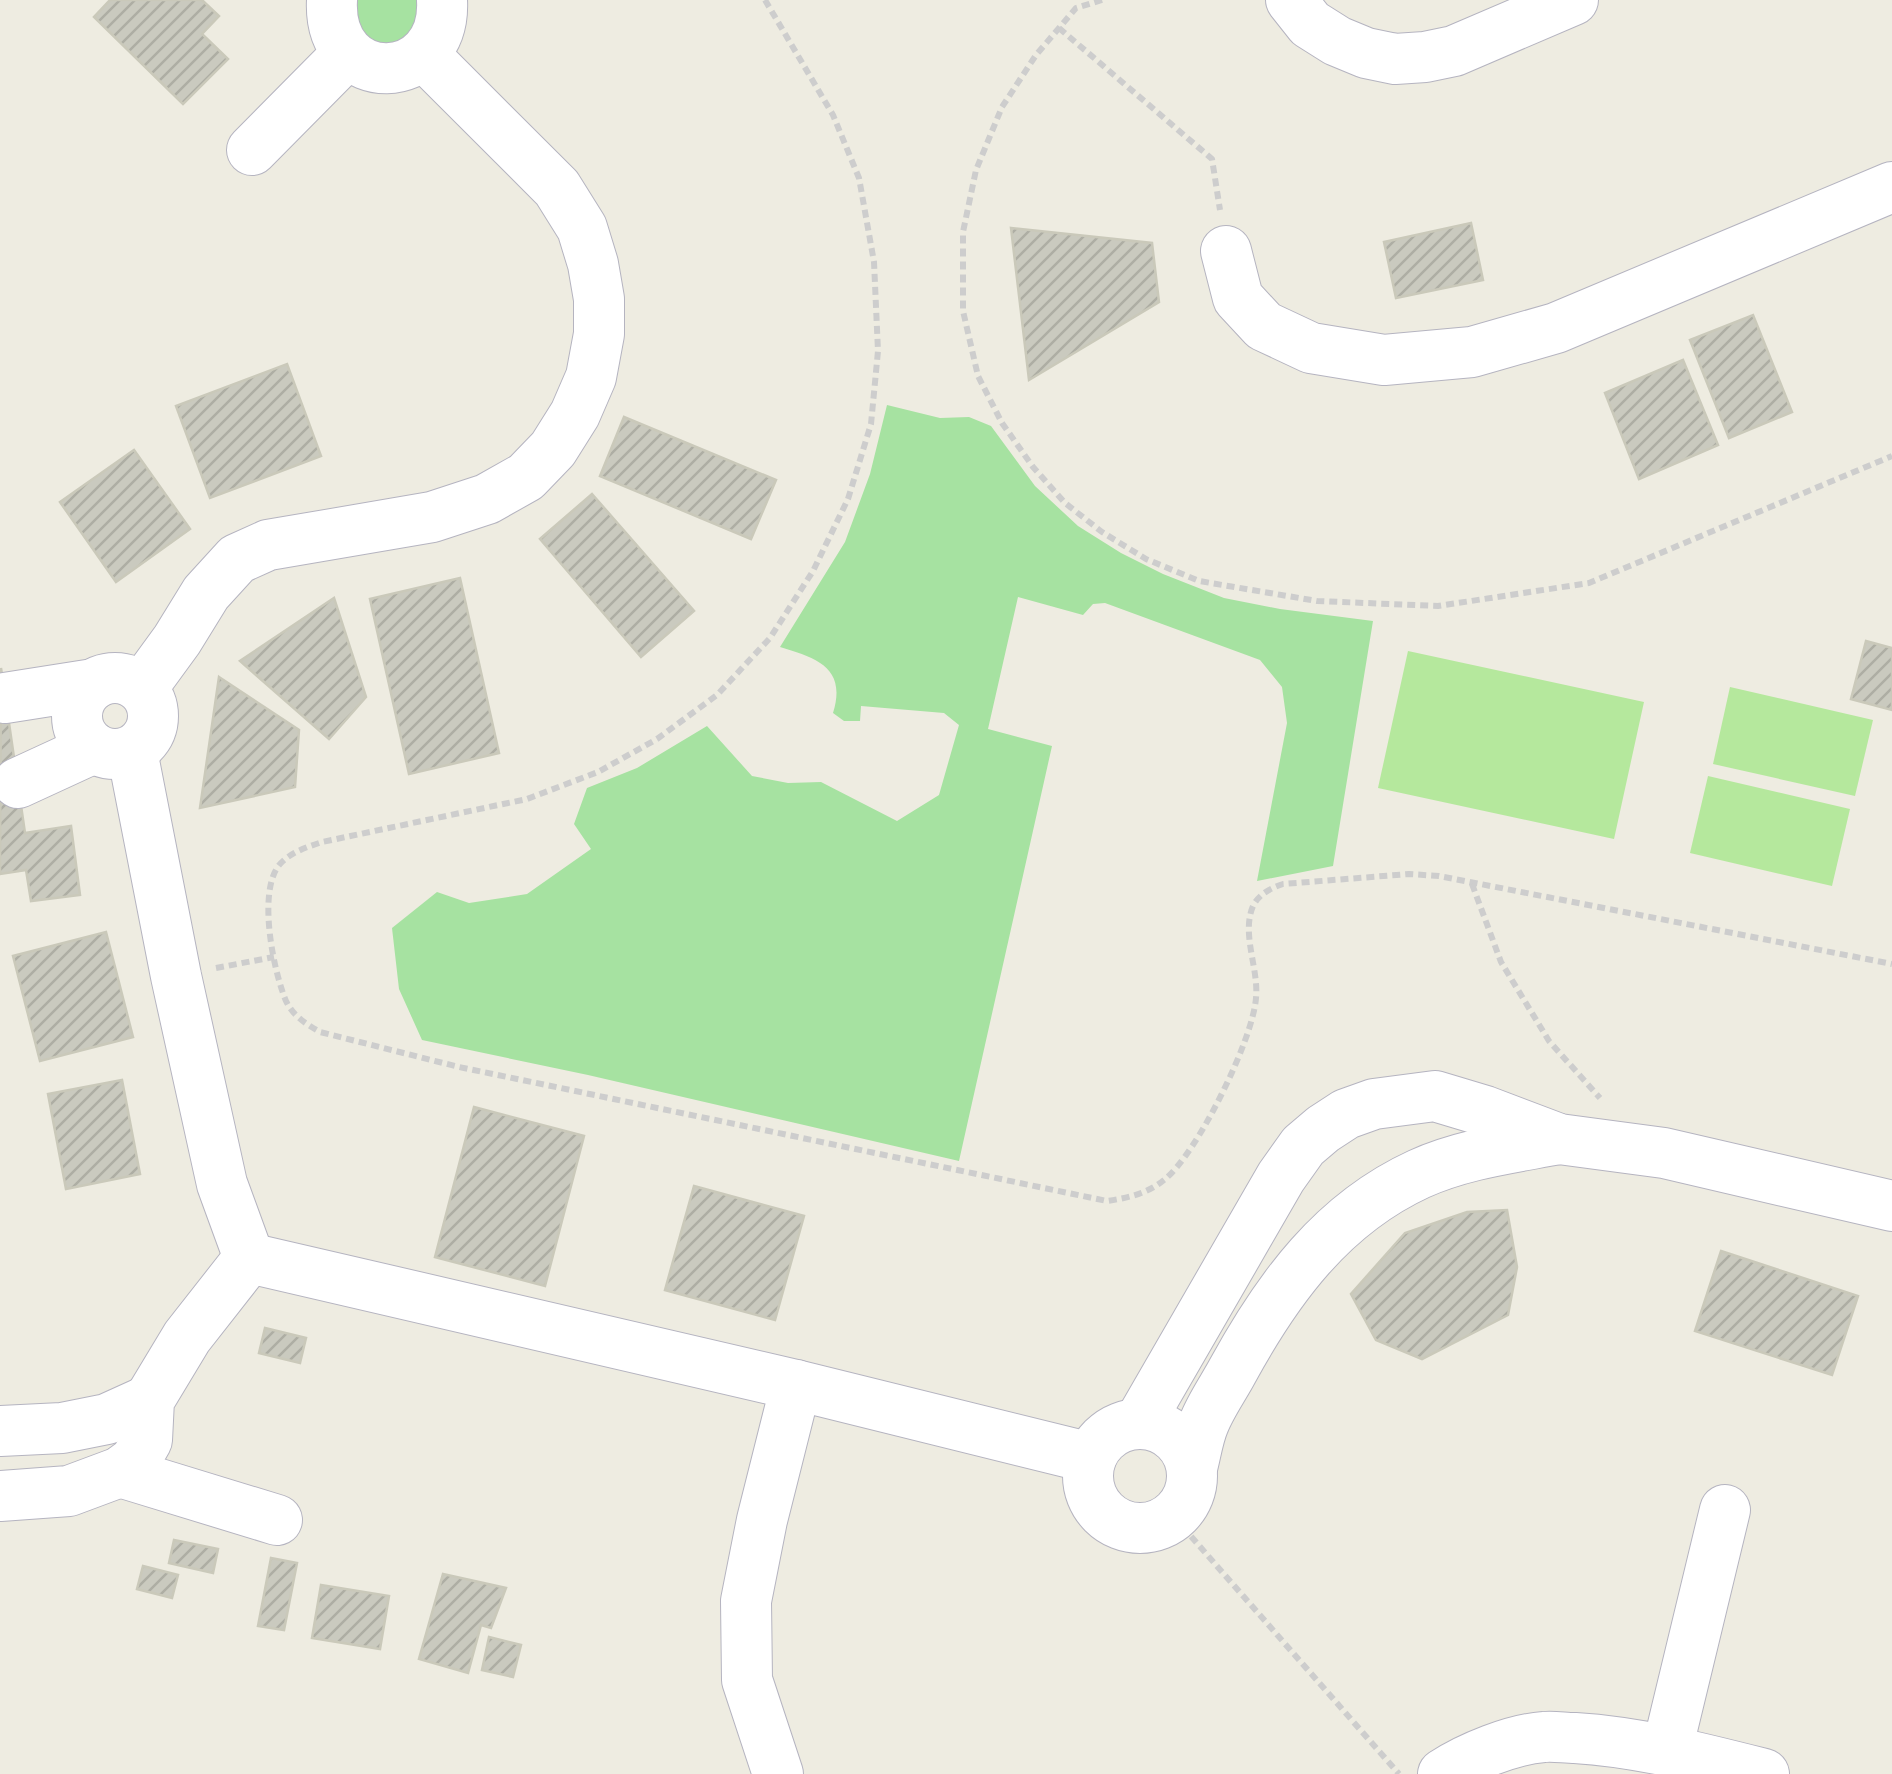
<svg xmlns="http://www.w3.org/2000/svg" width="1892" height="1774" font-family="Ubuntu,sans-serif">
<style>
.grass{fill:#a6e2a1}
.pitch{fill:#b5e89d}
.building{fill:url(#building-hatch);stroke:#cac9ba;stroke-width:2.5}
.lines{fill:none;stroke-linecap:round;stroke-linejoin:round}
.minor-casing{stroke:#b5b4c0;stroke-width:52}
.path{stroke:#cdcdcd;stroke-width:6;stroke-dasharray:8 5;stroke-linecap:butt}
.minor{stroke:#fff;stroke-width:50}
</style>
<defs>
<pattern id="building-hatch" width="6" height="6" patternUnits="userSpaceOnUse" patternTransform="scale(2.5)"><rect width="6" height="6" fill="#cacabf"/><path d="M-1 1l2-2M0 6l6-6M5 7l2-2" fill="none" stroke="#aeaea4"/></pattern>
</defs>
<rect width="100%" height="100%" fill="#eeece1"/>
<g class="grass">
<path d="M 352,0 L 418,0 L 420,13 L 405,42 L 370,45 L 350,5 Z"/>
<path d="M 887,405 L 940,418 L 969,417 L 991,426 L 1035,486 L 1078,526 L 1121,553 L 1163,574 L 1224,598 L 1280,609 L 1373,621 L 1333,866 L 1257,881 L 1287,723 L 1282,687 L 1260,660 L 1105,603 L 1093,604 L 1083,615 L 1018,597 L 988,729 L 1052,746 L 959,1161 L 588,1075 L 422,1040 L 399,989 L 392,928 L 437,892 L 469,903 L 527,894 L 591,849 L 574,824 L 587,788 L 637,768 L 707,726 L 752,776 L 788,783 L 821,782 L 897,821 L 939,795 L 959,725 L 944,713 L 861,706 L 860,721 L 844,721 L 833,713 C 847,668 817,658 780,647 L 845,542 L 870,474 Z"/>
</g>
<g class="pitch">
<path d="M 1408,651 L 1644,702 L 1614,839 L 1378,788 Z"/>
<path d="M 1730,687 L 1873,720 L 1855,796 L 1713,764 Z"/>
<path d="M 1708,776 L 1850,809 L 1832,886 L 1690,853 Z"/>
</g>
<g class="building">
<path d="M 110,0 L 202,0 L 219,16 L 202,34 L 228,59 L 183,104 L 94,17 Z"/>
<path d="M 1471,223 L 1483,280 L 1396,298 L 1384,242 Z"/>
<path d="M 1011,228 L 1152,243 L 1159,302 L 1029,380 Z"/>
<path d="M 1753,315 L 1792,412 L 1729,438 L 1690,340 Z"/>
<path d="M 1683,360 L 1718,445 L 1639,479 L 1605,393 Z"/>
<path d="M 287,364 L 321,456 L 210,498 L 176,406 Z"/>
<path d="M 624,417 L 776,480 L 751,539 L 600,476 Z"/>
<path d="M 134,450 L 190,529 L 116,582 L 60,502 Z"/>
<path d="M 592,494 L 694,611 L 641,657 L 540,539 Z"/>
<path d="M 460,578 L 499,753 L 409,774 L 370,599 Z"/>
<path d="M 334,598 L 366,697 L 329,739 L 240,661 Z"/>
<path d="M 1866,641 L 1892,648 L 1892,710 L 1851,699 Z"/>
<path d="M 1,668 L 25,833 L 71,826 L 80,895 L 31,901 L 26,870 L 0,874 Z"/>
<path d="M 219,677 L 299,730 L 295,787 L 200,808 Z"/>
<path d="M 106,932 L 133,1037 L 40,1061 L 13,956 Z"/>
<path d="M 122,1080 L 140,1174 L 66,1189 L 48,1094 Z"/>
<path d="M 474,1107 L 584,1136 L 545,1286 L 435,1257 Z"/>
<path d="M 694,1186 L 804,1216 L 775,1320 L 665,1290 Z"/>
<path d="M 1507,1210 L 1517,1267 L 1508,1315 L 1422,1359 L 1376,1340 L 1351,1294 L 1405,1233 L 1467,1212 Z"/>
<path d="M 1721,1251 L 1858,1296 L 1832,1375 L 1695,1331 Z"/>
<path d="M 265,1328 L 306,1338 L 300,1363 L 259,1353 Z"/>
<path d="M 174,1540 L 218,1549 L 213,1573 L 169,1563 Z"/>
<path d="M 271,1558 L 297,1563 L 284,1630 L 258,1626 Z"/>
<path d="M 143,1566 L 178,1575 L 172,1598 L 137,1589 Z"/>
<path d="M 443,1574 L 506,1588 L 491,1628 L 481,1625 L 468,1673 L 419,1659 Z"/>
<path d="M 321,1585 L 389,1596 L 380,1649 L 312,1638 Z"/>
<path d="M 489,1637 L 521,1645 L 513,1677 L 482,1670 Z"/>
</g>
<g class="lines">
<g class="minor-casing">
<g id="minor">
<path d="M 332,0 C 327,93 447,89 442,0"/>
<path d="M 1291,0 L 1310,24 L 1337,41 L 1366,53 L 1395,59 L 1425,57 L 1454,51 L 1573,0"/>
<path d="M 252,150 L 348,53"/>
<path d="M 1226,251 L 1238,298 L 1264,326 L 1311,348 L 1384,360 L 1472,352 L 1556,328 L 1892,187"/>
<circle cx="115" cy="716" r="38"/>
<path d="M 142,688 L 177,640 L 206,593 L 237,559 L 268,545 L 432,517 L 487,499 L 526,477 L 553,449 L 575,414 L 591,377 L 599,334 L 599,299 L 593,264 L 582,228 L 557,188 L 424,55"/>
<path d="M 5,698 L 94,684"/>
<path d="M 132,751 L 176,976 L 222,1184 L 249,1258"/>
<path d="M 18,783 L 94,748"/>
<path d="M 1139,1423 L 1281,1177 L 1303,1146 L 1323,1129 L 1346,1114 L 1374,1104 L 1435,1096 L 1485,1111 L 1559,1139 L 1664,1153 L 1892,1206"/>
<circle cx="1140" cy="1476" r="52"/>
<path d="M 0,1431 L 62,1428 L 107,1419 L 149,1400"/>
<path d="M 1192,1468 C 1196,1453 1198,1437 1204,1423 C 1211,1405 1224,1387 1233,1370 C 1278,1288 1332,1214 1419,1174 C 1463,1154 1512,1148 1559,1139"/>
<path d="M 120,1472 L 277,1520"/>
<path d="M 0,1496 L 69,1491 L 120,1472 L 135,1461 L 147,1440 L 149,1400 L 187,1337 L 249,1258 L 796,1385 L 1091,1458"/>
<path d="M 1667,1750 L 1725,1510"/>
<path d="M 778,1774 L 747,1680 L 746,1601 L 762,1520 L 796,1385"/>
<path d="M 1443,1774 C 1469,1757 1513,1739 1544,1737 C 1554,1736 1565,1738 1575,1738 C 1639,1742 1701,1758 1764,1774"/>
</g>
</g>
<g class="path">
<path d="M 765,0 L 833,115 L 859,178 L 874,262 L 878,351 L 871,424 L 848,499 L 813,571 L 770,638 L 717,695 L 657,739 L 598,772 L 527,799 L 322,842 C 307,847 291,852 280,864 C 257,890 273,970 286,1001 C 293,1016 306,1024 320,1032 L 459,1067 L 1107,1201 C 1127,1198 1147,1194 1164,1180 C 1197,1154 1253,1040 1256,998 C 1259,969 1241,934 1253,906 C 1259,894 1271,888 1283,884 L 1409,874 L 1439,876 L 1892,964"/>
<path d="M 1102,0 L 1076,8 L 1036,55 L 1002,107 L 976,170 L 963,232 L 963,311 L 978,376 L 1002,423 L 1033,467 L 1065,503 L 1102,532 L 1146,559 L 1199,581 L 1317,601 L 1438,606 L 1589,583 L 1892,456"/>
<path d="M 1059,28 L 1212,159 L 1220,210"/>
<path d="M 1472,884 L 1501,962 L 1549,1041 L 1600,1098"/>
<path d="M 216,968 L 274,957"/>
<path d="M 1174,1517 L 1399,1774"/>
</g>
<use href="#minor" class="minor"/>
</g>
</svg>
